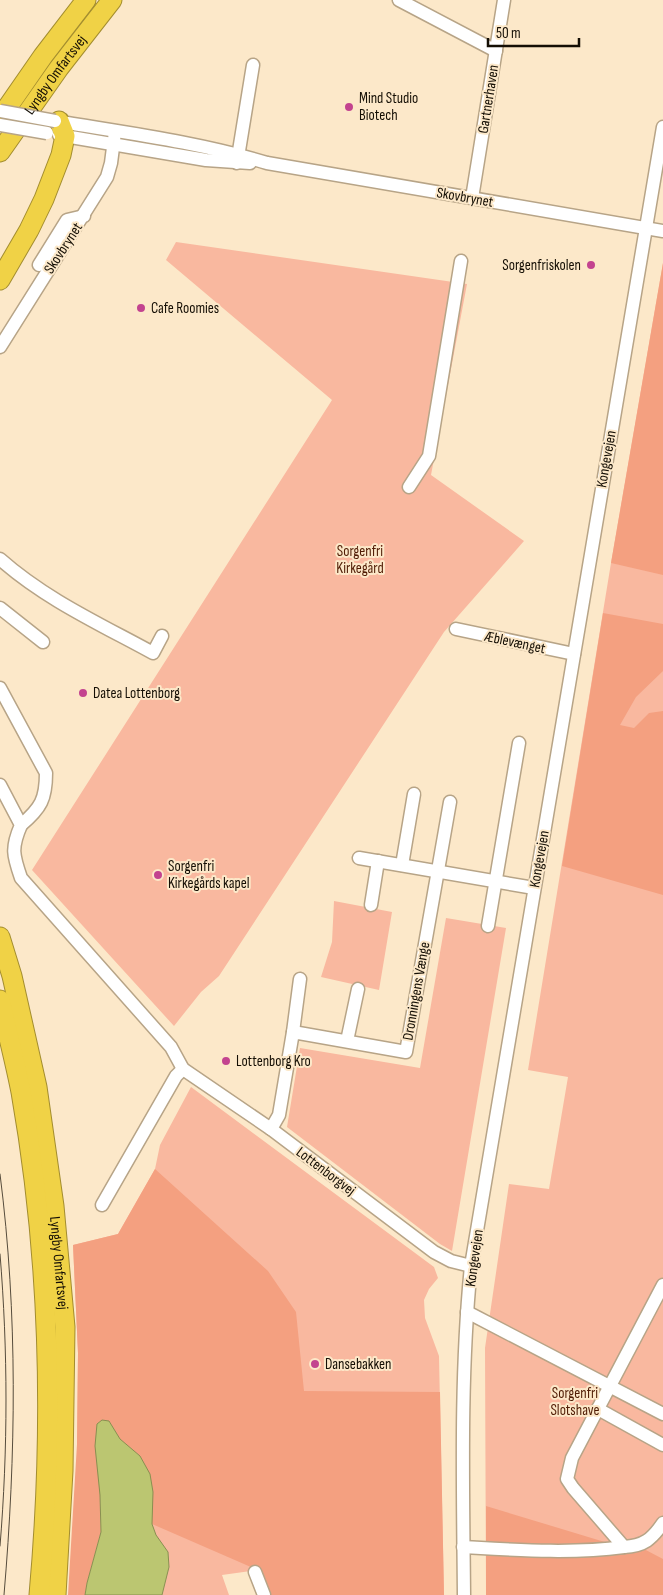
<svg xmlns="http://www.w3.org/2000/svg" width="663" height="1595" font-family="'Sofia Sans Condensed',sans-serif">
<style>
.green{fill:#f9b89f}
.forest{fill:#f4a080}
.water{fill:#bbc671;stroke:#898f50}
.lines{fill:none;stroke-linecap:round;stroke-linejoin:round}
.minor-casing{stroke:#b7a487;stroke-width:15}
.highway-casing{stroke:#a38d2f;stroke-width:21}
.minor{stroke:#fff;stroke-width:12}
.highway{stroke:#f0d246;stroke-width:19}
.tram{stroke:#564c3c;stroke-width:1}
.minor-bridge-casing{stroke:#b7a487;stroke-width:15;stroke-linecap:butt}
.minor-bridge{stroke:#fff;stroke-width:12}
.poi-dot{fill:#c3438f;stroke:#fce8c9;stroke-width:2}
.labels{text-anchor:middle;stroke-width:4;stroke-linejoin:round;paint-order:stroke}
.street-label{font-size:15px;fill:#140e04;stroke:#fce8c9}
.poi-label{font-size:15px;fill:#140e04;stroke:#fce8c9;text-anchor:start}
.park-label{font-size:15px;fill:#501c05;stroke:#fce8c9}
</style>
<rect width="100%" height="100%" fill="#fce8c9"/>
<g class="green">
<path d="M 176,242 L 467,284 L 431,475 L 524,541 L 444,632 L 219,976 L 201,992 L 174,1026 L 32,870 L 332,400 L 166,260 Z"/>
<path d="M 663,263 L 663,1595 L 486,1595 L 485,1348 L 509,1184 L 549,1189 L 568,1077 L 528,1070 L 611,563 Z"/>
<path d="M 334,901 L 392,912 L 379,990 L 321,977 L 332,942 Z"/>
<path d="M 446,918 L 506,928 L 452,1251 L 440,1244 L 287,1127 L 300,1048 L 420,1068 Z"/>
<path d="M 191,1087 L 434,1267 L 438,1278 L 429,1289 L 424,1300 L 425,1318 L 439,1356 L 444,1595 L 258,1570 L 222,1575 L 229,1595 L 162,1595 L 169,1567 L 168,1552 L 155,1535 L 152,1524 L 77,1444 L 78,1353 L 73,1245 L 118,1234 L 155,1169 L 160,1145 Z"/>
</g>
<g class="forest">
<path d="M 663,263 L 663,575 L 611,563 Z"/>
<path d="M 603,613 L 663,624 L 663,671 L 636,697 L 620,725 L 634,728 L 649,713 L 663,711 L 663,895 L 562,866 Z"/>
<path d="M 155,1169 L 268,1271 L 296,1312 L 304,1391 L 440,1392 L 444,1595 L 270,1595 L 258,1570 L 152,1524 L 151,1512 L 140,1456 L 120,1439 L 109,1421 L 100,1495 L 101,1532 L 87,1583 L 85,1595 L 68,1595 L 77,1444 L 78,1353 L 73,1245 L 118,1234 Z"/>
<path d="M 486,1506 L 608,1543 L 642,1548 L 663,1559 L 663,1595 L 486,1595 Z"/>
</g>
<path class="water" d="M 102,1420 L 109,1421 L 120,1439 L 140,1456 L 150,1474 L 153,1492 L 152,1524 L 156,1535 L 168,1552 L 169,1567 L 162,1595 L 85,1595 L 87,1583 L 101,1532 L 100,1495 L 95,1446 L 97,1424 Z"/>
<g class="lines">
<g class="minor-casing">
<g id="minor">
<path d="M 399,0 L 496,51"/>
<path d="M 55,121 C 126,133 198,142 267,163 L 663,231"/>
<path d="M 59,135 L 206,160 L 250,163"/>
<path d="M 237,163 L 253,65"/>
<path d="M 472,198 L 504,0"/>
<path d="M 39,265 L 67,220 L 84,216"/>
<path d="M 0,347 L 107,177 L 111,163 L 115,132"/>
<path d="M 409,487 L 429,456 L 461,261"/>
<path d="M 0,559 C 45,599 100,624 153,653 L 162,636"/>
<path d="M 0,608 L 43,642"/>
<path d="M 456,629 L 574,654"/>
<path d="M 0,688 L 46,773 C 46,799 41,808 21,825"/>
<path d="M 0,785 L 21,825 C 11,848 13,855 21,878 L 171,1047 L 183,1069 L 271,1129 L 434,1252 L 451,1261 L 471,1266"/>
<path d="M 359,858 L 534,888"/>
<path d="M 402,865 L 414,794"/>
<path d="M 371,905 L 378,861"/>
<path d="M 488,926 L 519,743"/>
<path d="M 293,1032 L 300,979"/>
<path d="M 347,1041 L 358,989"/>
<path d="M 271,1129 L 279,1115 L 293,1032 L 406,1052 L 450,802"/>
<path d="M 102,1205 L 176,1076 L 183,1069"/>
<path d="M 663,1285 L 572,1458 L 567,1479 L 573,1488 L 624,1547 C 644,1546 652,1539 663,1523"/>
<path d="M 467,1312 L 663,1414"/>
<path d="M 598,1409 L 663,1445"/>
<path d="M 463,1547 C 517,1550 571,1554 624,1547"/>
<path d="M 255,1572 L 264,1595"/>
<path d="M 464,1595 C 463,1485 460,1375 471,1266 L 663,127"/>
</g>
</g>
<g class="highway-casing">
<g id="highway">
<path d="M 0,118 L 43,56 L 86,0"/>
<path id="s1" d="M 0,152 L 59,68 L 112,0"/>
<path d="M 0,280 L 29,230 L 44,199 L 61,155 L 65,136 L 59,121"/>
<path id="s2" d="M 0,937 L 12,976 L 37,1087 L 54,1206 L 65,1327 L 63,1471 L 56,1595"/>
<path d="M 0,1000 C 7,1031 15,1061 21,1092 C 50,1257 54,1428 39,1595"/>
</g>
</g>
<use href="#minor" class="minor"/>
<use href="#highway" class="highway"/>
<g class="tram">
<path d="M 0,1174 C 18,1315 16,1454 4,1595"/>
<path d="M 0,1254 C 8,1351 8,1449 0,1546"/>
</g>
<g class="minor-bridge-casing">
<g id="minor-bridge">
<path d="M 0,111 L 55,121"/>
<path d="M 0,125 L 47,133"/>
</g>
</g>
<use href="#minor-bridge" class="minor-bridge"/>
</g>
<g class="poi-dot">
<circle cx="349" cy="107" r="5"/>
<circle cx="591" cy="265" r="5"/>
<circle cx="141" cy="308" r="5"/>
<circle cx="83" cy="693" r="5"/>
<circle cx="158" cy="875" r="5"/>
<circle cx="226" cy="1061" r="5"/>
<circle cx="315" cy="1364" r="5"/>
</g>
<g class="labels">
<g class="street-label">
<text dy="5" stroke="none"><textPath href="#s1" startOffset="95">Lyngby Omfartsvej</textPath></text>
<text transform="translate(488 99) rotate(-81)" y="5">Gartnerhaven</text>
<text transform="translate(465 197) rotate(10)" y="5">Skovbrynet</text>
<text transform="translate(63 248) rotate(-57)" y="5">Skovbrynet</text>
<text transform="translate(606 459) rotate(-80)" y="5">Kongevejen</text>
<text transform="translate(515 642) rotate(12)" y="5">Æblevænget</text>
<text transform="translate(539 859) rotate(-80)" y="5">Kongevejen</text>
<text transform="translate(416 991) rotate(-80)" y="5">Dronningens Vænge</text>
<text transform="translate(326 1171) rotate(37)" y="5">Lottenborgvej</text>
<text transform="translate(474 1258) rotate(-82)" y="5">Kongevejen</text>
<text dy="5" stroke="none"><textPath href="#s2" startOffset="332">Lyngby Omfartsvej</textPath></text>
</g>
<g class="poi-label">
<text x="359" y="103">Mind Studio<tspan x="359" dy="17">Biotech</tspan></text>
<text x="581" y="270" text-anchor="end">Sorgenfriskolen</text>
<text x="151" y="313">Cafe Roomies</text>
<text x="93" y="698">Datea Lottenborg</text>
<text x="168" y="871">Sorgenfri<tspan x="168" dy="17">Kirkegårds kapel</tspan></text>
<text x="236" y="1066">Lottenborg Kro</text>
<text x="325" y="1369">Dansebakken</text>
</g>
<g class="park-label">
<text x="360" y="556">Sorgenfri<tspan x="360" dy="17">Kirkegård</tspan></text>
<text x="575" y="1398">Sorgenfri<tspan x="575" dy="17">Slotshave</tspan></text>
</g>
</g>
<path d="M488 38v8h91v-8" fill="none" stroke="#140e04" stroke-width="2.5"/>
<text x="496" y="38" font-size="15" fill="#140e04" stroke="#fce8c9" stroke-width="4" paint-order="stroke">50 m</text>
</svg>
